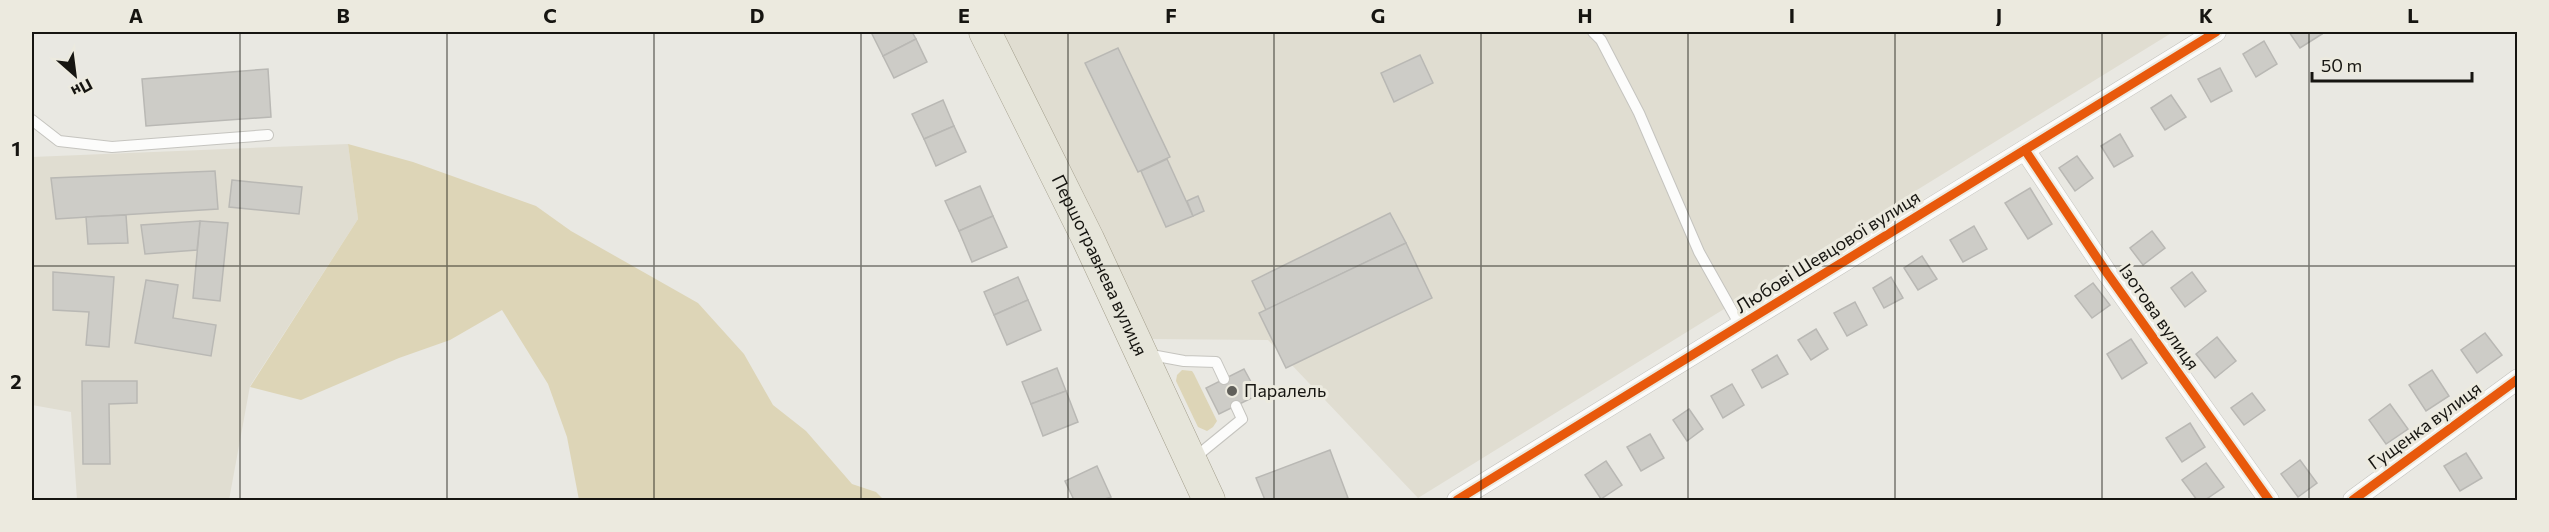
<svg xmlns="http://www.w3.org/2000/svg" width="2549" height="532" font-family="Commissioner,sans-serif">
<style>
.built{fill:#e0ddd1}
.green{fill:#ddd5b7}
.building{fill:#cdccc7;stroke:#b9b8b4;stroke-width:1.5}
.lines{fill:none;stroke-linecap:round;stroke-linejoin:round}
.service-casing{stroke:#c5c4bf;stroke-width:12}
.minor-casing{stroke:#c5c4bf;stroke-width:21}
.primary-casing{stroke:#a39e8c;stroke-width:33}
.service{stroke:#fcfcfb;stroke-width:10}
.minor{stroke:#fcfcfb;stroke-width:20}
.primary{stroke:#e6e5da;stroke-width:32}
.cycleway-casing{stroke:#eceadf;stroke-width:13}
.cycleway{stroke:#e8590c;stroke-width:9}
.grid{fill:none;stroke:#161511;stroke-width:1.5;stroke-opacity:0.55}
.poi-dot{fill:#605f5a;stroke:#eceadf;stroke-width:2}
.labels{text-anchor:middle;stroke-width:6;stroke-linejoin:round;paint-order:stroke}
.street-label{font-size:18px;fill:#161511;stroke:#eceadf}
.poi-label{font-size:18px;fill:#161511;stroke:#eceadf;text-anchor:start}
.neatline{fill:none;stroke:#161511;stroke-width:2}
.grid-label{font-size:20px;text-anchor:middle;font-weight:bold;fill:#161511}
</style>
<rect width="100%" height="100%" fill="#e9e8e2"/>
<g class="built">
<path d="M 1002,32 L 2173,32 L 1418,498 L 1268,340 L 1149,339 Z"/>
<path d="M 348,144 L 358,219 L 250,386 L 229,500 L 77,500 L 71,412 L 32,405 L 32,157 Z"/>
</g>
<g class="green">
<path d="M 348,144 L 413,162 L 536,206 L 571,231 L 698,303 L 744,354 L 773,405 L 806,431 L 852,484 L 876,492 L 884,500 L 579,500 L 567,437 L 548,384 L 502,310 L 450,340 L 399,358 L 301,400 L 250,387 L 358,219 Z"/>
<path d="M 1182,370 L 1192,371 L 1194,374 L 1217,421 L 1213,427 L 1207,431 L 1198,427 L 1176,381 L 1177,375 Z"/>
</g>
<g class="building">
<path d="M 871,32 L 912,32 L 916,39 L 883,56 Z"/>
<path d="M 2289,32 L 2320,32 L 2322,34 L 2300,48 Z"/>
<path d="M 916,39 L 927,62 L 894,78 L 883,56 Z"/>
<path d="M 2264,41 L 2277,64 L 2256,77 L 2243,54 Z"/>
<path d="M 1118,48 L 1170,157 L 1138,172 L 1085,63 Z"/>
<path d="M 1420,55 L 1433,83 L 1394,102 L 1381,73 Z"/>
<path d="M 2220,68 L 2232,91 L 2211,102 L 2198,79 Z"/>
<path d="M 268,69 L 271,117 L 146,126 L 142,79 Z"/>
<path d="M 2171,95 L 2186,117 L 2165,130 L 2151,108 Z"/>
<path d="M 943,100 L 954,126 L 924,139 L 912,114 Z"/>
<path d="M 954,126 L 966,152 L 936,166 L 924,139 Z"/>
<path d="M 2120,134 L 2133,156 L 2114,167 L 2101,146 Z"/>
<path d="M 2077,156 L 2093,178 L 2075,191 L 2059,168 Z"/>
<path d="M 1167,159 L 1193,216 L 1166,227 L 1141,171 Z"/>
<path d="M 215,171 L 218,209 L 56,219 L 51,178 Z"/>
<path d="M 232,180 L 302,187 L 299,214 L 229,207 Z"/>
<path d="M 980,186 L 993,216 L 959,231 L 945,201 Z"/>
<path d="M 2030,188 L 2052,224 L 2028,239 L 2005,203 Z"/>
<path d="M 1198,196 L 1204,211 L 1193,216 L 1187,201 Z"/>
<path d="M 1390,213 L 1406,243 L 1266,310 L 1252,281 Z"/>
<path d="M 126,215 L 128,243 L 88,244 L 86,217 Z"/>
<path d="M 993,216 L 1007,247 L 972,262 L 959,231 Z"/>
<path d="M 200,221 L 228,223 L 220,301 L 193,298 Z"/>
<path d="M 200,221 L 197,250 L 145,254 L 141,225 Z"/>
<path d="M 1974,226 L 1987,249 L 1963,262 L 1950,240 Z"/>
<path d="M 2152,231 L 2165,248 L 2143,265 L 2130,248 Z"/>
<path d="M 1406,243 L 1432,298 L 1286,368 L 1259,313 Z"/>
<path d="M 1922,256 L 1937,279 L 1918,290 L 1904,268 Z"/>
<path d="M 53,272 L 114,277 L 109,347 L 86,345 L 89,312 L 53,310 Z"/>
<path d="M 2192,272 L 2206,291 L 2185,307 L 2171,288 Z"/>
<path d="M 1018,277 L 1028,300 L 994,315 L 984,292 Z"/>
<path d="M 1891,277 L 1903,298 L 1884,308 L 1873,288 Z"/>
<path d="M 146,280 L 178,285 L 173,318 L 216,325 L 211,356 L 135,343 Z"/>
<path d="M 2093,283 L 2110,305 L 2092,318 L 2075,296 Z"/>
<path d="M 1028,300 L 1041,330 L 1007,345 L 994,315 Z"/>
<path d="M 1855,302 L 1867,325 L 1847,336 L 1834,313 Z"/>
<path d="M 1816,329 L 1828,349 L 1811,360 L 1798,340 Z"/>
<path d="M 2485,333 L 2502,355 L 2477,373 L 2461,350 Z"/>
<path d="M 2217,337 L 2236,361 L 2215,378 L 2196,354 Z"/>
<path d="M 2131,339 L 2147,363 L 2122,379 L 2107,354 Z"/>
<path d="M 1777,355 L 1788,374 L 1762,388 L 1752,370 Z"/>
<path d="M 1057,368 L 1066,391 L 1031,404 L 1022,382 Z"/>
<path d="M 1244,369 L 1258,395 L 1219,414 L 1206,388 Z"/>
<path d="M 2432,370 L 2449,396 L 2426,411 L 2409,385 Z"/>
<path d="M 82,381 L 137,381 L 137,403 L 109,404 L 110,464 L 83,464 Z"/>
<path d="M 1732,384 L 1744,405 L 1723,418 L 1711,396 Z"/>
<path d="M 1066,391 L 1078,422 L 1043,436 L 1031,404 Z"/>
<path d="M 2252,393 L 2265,410 L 2244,425 L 2231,408 Z"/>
<path d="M 2390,404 L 2408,429 L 2386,444 L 2369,420 Z"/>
<path d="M 1689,409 L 1703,429 L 1687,441 L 1673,420 Z"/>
<path d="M 2190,423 L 2205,447 L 2182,462 L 2166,438 Z"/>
<path d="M 1650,434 L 1664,458 L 1641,471 L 1627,447 Z"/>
<path d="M 1330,450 L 1348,498 L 1342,500 L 1265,500 L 1256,478 Z"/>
<path d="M 2466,453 L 2482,478 L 2460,491 L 2444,466 Z"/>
<path d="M 2300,460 L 2317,483 L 2298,497 L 2281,474 Z"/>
<path d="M 1606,461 L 1622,485 L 1601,499 L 1585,475 Z"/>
<path d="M 2206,463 L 2224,487 L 2205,500 L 2197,500 L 2182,480 Z"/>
<path d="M 1097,466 L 1111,497 L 1102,500 L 1074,500 L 1065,481 Z"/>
</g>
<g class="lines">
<g class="service-casing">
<g id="service">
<path d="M 1593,32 L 1601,40 L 1639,113 L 1699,252 L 1740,325"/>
<path d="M 32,120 L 59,141 L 112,147 L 268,135"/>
<path d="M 1146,354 L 1184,361 L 1216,362 L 1224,379"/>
<path d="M 1193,459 L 1242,419 L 1236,406"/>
</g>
</g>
<g class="minor-casing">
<g id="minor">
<path d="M 2025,150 L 2107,273 L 2269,500"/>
<path d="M 1457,500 L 2216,32"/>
<path d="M 2353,500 L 2518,379"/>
</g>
</g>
<g class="primary-casing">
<g id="primary">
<path id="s1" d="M 985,32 L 1088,239 L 1209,500"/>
</g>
</g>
<use href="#service" class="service"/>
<use href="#minor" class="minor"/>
<use href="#primary" class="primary"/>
<g class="cycleway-casing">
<g id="cycleway">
<path d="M 2025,150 L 2107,273 L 2269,500"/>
<path d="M 1457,500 L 2216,32"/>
<path d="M 2353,500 L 2518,379"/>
</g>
</g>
<use href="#cycleway" class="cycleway"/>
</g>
<path class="grid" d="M 240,32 L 240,500M 447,32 L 447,500M 654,32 L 654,500M 861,32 L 861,500M 1068,32 L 1068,500M 1274,32 L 1274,500M 1481,32 L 1481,500M 1688,32 L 1688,500M 1895,32 L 1895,500M 2102,32 L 2102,500M 2309,32 L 2309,500M 32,266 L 2518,266"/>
<circle class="poi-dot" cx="1232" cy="391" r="6"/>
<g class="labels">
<g class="street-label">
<text transform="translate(1828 252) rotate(-32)" y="6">Любові Шевцової вулиця</text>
<text dy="6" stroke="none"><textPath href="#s1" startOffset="260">Першотравнева вулиця</textPath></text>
<text transform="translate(2159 317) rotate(55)" y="6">Ізотова вулиця</text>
<text transform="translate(2425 426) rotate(-36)" y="6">Гущенка вулиця</text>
</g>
<g class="poi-label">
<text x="1244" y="397">Паралель</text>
</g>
</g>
<rect width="2549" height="532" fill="none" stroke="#eceadf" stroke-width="66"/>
<g transform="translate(75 75) rotate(152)" stroke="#eceadf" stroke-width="4.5" paint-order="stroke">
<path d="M0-4.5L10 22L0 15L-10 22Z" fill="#161511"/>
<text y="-9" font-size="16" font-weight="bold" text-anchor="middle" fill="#161511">Пн</text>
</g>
<path d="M2312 72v9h160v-9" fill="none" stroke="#161511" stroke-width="3"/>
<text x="2321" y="72" font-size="18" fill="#161511" stroke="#eceadf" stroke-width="4.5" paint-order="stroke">50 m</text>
<rect x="33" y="33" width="2483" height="466" class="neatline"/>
<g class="grid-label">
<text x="136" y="23">A</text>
<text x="343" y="23">B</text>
<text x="550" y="23">C</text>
<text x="757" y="23">D</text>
<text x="964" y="23">E</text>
<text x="1171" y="23">F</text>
<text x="1378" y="23">G</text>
<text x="1585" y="23">H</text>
<text x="1792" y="23">I</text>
<text x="1999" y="23">J</text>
<text x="2206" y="23">K</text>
<text x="2413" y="23">L</text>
<text x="16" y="156">1</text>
<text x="16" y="389">2</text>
</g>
</svg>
